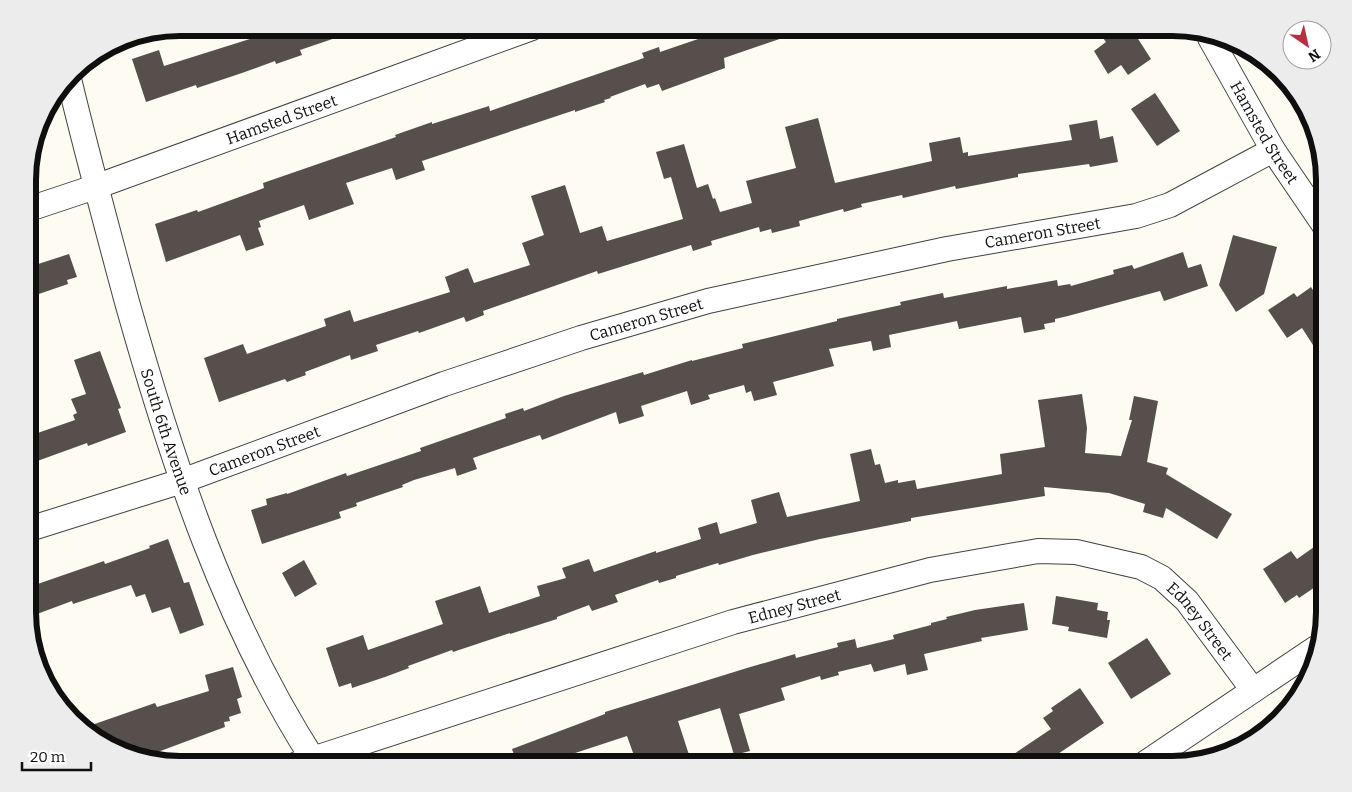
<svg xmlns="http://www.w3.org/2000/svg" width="1352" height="792" font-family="Bitter,serif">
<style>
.building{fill:#574f4c}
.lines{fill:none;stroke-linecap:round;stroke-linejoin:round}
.minor-casing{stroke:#424242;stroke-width:26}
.minor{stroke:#fff;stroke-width:24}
.labels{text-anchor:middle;stroke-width:5;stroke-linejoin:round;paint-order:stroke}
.street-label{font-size:16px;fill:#0f0f0f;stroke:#fff}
.rim{fill:none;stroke:#0f0f0f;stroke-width:6}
</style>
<rect width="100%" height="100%" fill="#fefbf2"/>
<g class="building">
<path d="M 249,28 L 355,28 L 356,31 L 300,50 L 302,55 L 276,64 L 275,61 L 242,73 L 197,88 L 196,85 L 146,102 L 132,59 L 159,50 L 164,66 L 253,38 Z"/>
<path d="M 721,28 L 802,28 L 803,31 L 724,58 L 725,68 L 662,91 L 659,84 L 647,88 L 645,84 L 610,97 L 611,98 L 604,100 L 605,102 L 575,112 L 575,110 L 422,161 L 425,170 L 396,180 L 392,168 L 346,183 L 354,204 L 309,220 L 304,205 L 259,221 L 261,227 L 258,228 L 264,245 L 246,251 L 240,235 L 166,262 L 155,224 L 197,210 L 198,212 L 264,188 L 263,183 L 396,137 L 395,135 L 432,122 L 432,124 L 489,106 L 490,111 L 644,58 L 642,53 L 659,47 L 660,52 L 704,37 L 702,34 Z"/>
<path d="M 1119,28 L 1131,28 L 1151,59 L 1128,75 L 1121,65 L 1108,74 L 1094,51 L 1106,42 L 1103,38 Z"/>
<path d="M 1155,93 L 1180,131 L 1157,146 L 1131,109 Z"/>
<path d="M 818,118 L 835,183 L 932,161 L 929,143 L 960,137 L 963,153 L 968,152 L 968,156 L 1072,140 L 1069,125 L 1097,120 L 1100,139 L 1113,136 L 1118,162 L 1090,167 L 1089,164 L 1018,174 L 1018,177 L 956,189 L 955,186 L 903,198 L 902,195 L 861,204 L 862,207 L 844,212 L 843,209 L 799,221 L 800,226 L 772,233 L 771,229 L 760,232 L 759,227 L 711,241 L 712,245 L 693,251 L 691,245 L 598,274 L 597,271 L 483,311 L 484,315 L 466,322 L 464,317 L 419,333 L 418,331 L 376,345 L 378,351 L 351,360 L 350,355 L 305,372 L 306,375 L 287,382 L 285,379 L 219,402 L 204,358 L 243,344 L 247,354 L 326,326 L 324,319 L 350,310 L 354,322 L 450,292 L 445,277 L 468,268 L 474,283 L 530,265 L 522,243 L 544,235 L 531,196 L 565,185 L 580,233 L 602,226 L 607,241 L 683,219 L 671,177 L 664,179 L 656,152 L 684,144 L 697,188 L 708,184 L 713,199 L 715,198 L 720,212 L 752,203 L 746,181 L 796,168 L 785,127 Z"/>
<path d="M 1233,235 L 1277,247 L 1264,294 L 1236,312 L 1219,285 Z"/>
<path d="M 1183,252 L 1188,268 L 1201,264 L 1208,286 L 1164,301 L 1160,291 L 1068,316 L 1055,319 L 1055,322 L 1044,324 L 1045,329 L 1024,333 L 1021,317 L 959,329 L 957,321 L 889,335 L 891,347 L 873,351 L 871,341 L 829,349 L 834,366 L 773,382 L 777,395 L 754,401 L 751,391 L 746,393 L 744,385 L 708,395 L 710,399 L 691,405 L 687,391 L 641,406 L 644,416 L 619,424 L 616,412 L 542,440 L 540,435 L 473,458 L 477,469 L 457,476 L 455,468 L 414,480 L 402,485 L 403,487 L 356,503 L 357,506 L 339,512 L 341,518 L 262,544 L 251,510 L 267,505 L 266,499 L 287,493 L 287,494 L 346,473 L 347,476 L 421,451 L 420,448 L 506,418 L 505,414 L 523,408 L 524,411 L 564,396 L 643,372 L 644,375 L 692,360 L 692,361 L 743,348 L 742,344 L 837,321 L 837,319 L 901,305 L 900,302 L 943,293 L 944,298 L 1007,286 L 1007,289 L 1057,280 L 1058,286 L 1070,284 L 1071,286 L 1114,274 L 1113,270 L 1132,265 L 1134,269 Z"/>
<path d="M 69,254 L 77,277 L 67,280 L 68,284 L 33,296 L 29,285 L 29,267 Z"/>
<path d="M 1311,287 L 1324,307 L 1324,362 L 1302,328 L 1287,338 L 1268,310 L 1294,293 L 1297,297 Z"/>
<path d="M 100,351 L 121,408 L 118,409 L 126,432 L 88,446 L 87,443 L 29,464 L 29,436 L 75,420 L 73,415 L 77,413 L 71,399 L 86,394 L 74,360 Z"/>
<path d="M 1082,394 L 1087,428 L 1085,453 L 1121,456 L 1132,420 L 1129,420 L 1134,396 L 1158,401 L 1147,462 L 1168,468 L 1166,474 L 1232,514 L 1217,539 L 1166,508 L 1163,518 L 1143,512 L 1145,504 L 1109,493 L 1044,487 L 1045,496 L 911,518 L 911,521 L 820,539 L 753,555 L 719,565 L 718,563 L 676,576 L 676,578 L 659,583 L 658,580 L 615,595 L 618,602 L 592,611 L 589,605 L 557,617 L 557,619 L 510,634 L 510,633 L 453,652 L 452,650 L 408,666 L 409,668 L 385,677 L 352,688 L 351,683 L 339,687 L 326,648 L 363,635 L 368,650 L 443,624 L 435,601 L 480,586 L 489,613 L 540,596 L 537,586 L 566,578 L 562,568 L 589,559 L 594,572 L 656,551 L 656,553 L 701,539 L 698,528 L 717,522 L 720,534 L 757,523 L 751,500 L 779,492 L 787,517 L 860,501 L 850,454 L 871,449 L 875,465 L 880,464 L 885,483 L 898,480 L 898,483 L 915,480 L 917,489 L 1002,474 L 1000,454 L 1045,447 L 1038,400 Z"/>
<path d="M 168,539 L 184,583 L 189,582 L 204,625 L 180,634 L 170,607 L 152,613 L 145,594 L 136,597 L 131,585 L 73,604 L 72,601 L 29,617 L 29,587 L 104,561 L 105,564 L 150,548 L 149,546 Z"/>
<path d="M 1324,540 L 1324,581 L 1299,598 L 1297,595 L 1285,603 L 1263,569 L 1291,551 L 1297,559 Z"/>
<path d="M 304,560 L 317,584 L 295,597 L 282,573 Z"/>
<path d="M 1056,596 L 1098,603 L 1097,610 L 1108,612 L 1107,620 L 1110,620 L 1107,638 L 1068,631 L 1069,627 L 1052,624 Z"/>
<path d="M 1024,603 L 1028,630 L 981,638 L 982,641 L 924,654 L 928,670 L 907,675 L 905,664 L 874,672 L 871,664 L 838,672 L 839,675 L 821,680 L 820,676 L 781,688 L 785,700 L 739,714 L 750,751 L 734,755 L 720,708 L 678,721 L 692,764 L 637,764 L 627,736 L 563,757 L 566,764 L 517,764 L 512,749 L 605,714 L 605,712 L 747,668 L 795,654 L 796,658 L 838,647 L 837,643 L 855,639 L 857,648 L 894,639 L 893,635 L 931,625 L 931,623 L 947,619 L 946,617 L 975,610 Z"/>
<path d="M 1147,638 L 1171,674 L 1131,699 L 1108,663 Z"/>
<path d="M 233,667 L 242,697 L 237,699 L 241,713 L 229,717 L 230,721 L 224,722 L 225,727 L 147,756 L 104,744 L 86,727 L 155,703 L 157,707 L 209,691 L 205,675 Z"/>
<path d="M 1080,688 L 1104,723 L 1043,764 L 999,764 L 1051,729 L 1043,718 L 1053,711 L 1051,708 Z"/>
</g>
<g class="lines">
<g class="minor-casing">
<g id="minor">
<path id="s1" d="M 1210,38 L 1273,150 L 1324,225"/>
<path id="s2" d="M 69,79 C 87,154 107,228 127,302 C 172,462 225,624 316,764"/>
<path id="s3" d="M 29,209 L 95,187 L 532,28"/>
<path id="s4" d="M 29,529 L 182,481 L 444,384 L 581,338 L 708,301 L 947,249 L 1136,216 L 1170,205 L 1273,150"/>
<path id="s5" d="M 297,764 L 733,622 L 930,570 L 1038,551 L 1076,552 L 1141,567 L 1162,578 L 1187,601 L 1253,690"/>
<path d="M 1144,764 L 1316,648"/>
</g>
</g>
<use href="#minor" class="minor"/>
</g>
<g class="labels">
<g class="street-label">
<text dy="6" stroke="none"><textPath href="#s3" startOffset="268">Hamsted Street</textPath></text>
<text dy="6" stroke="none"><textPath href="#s1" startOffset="109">Hamsted Street</textPath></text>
<text dy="6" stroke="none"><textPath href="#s4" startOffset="1058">Cameron Street</textPath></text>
<text dy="6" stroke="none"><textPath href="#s4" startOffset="652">Cameron Street</textPath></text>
<text dy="6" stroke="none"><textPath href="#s2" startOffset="366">South 6th Avenue</textPath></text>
<text dy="6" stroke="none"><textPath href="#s4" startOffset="248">Cameron Street</textPath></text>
<text dy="6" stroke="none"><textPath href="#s5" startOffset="522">Edney Street</textPath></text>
<text dy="6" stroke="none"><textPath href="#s5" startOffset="958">Edney Street</textPath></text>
</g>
</g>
<path d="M0 0H1352V792H0ZM180 36H1172A144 144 0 0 1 1316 180V612A144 144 0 0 1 1172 756H180A144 144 0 0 1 36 612V180A144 144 0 0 1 180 36Z" fill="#ececec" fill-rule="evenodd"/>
<path class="rim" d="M180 36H1172A144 144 0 0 1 1316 180V612A144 144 0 0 1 1172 756H180A144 144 0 0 1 36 612V180A144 144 0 0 1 180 36Z"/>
<g transform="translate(1307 45) rotate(146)"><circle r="24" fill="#ffffff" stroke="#9f9f9f"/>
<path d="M0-4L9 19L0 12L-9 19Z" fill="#b82e40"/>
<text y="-8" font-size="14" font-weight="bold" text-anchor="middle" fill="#0f0f0f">N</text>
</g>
<path d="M22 762v8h69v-8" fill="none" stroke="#0f0f0f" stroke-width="2.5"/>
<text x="30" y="762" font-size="15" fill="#0f0f0f" stroke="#ffffff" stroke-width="4" paint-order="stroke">20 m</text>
</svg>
